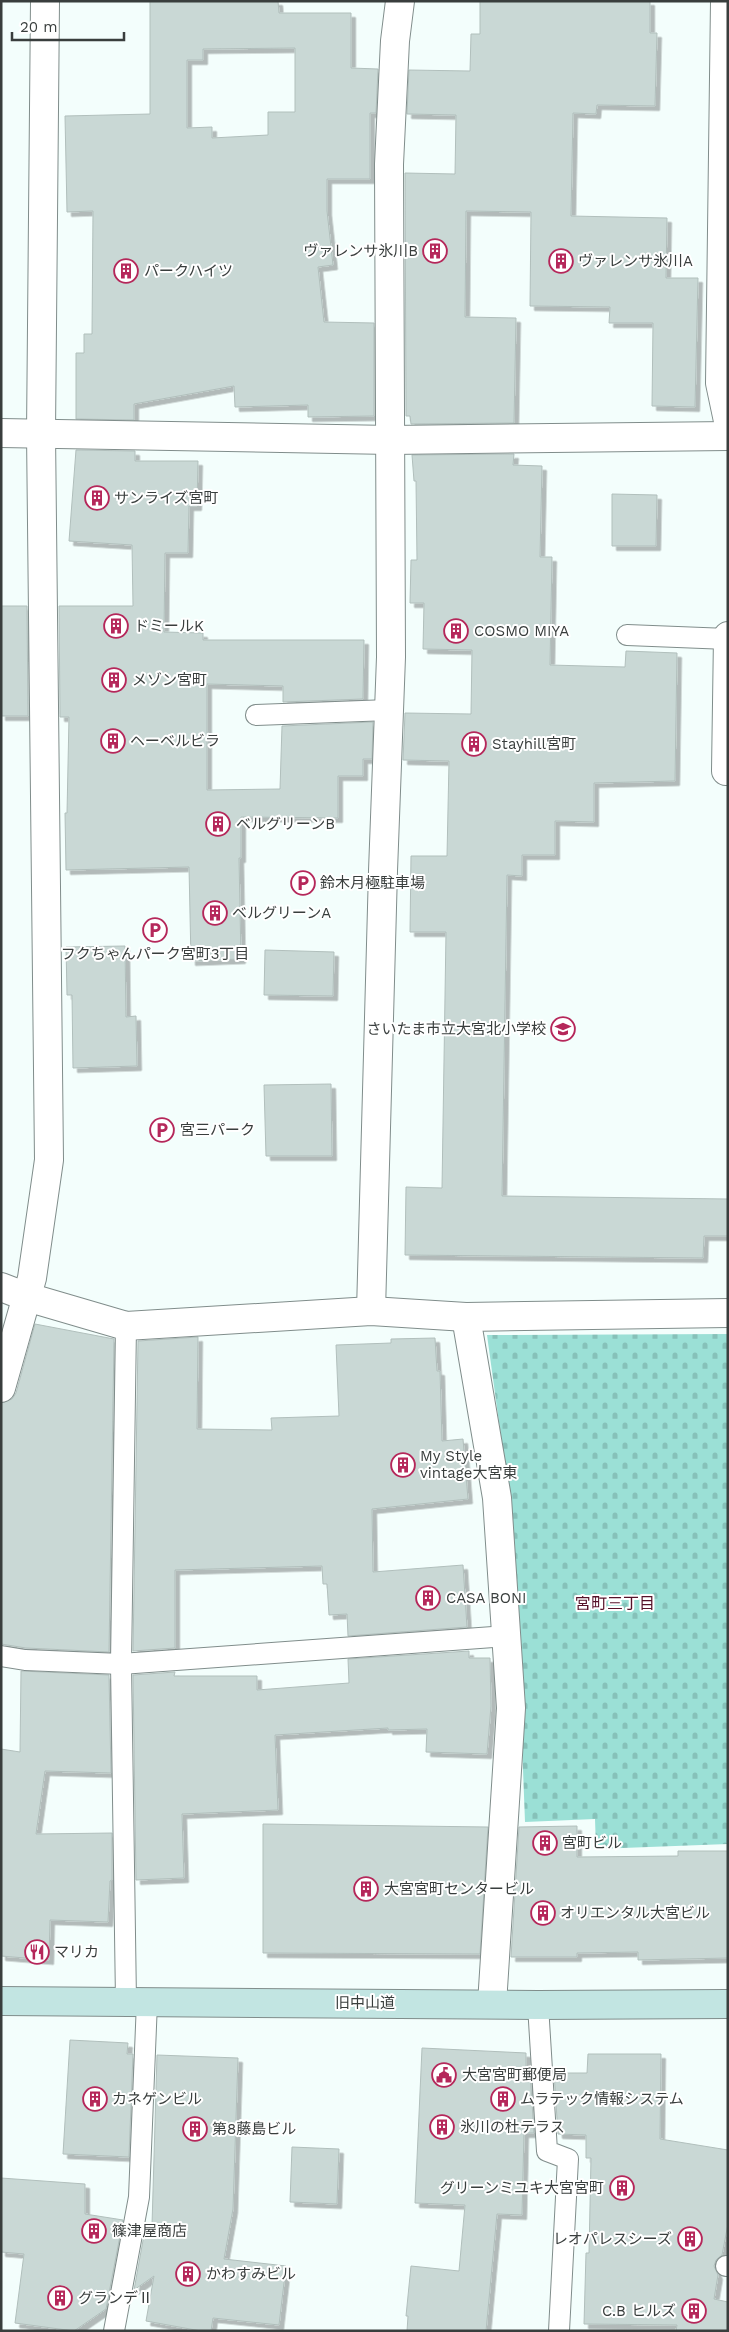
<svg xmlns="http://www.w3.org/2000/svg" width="729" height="2332" font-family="'Work Sans','Noto Sans JP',sans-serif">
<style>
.cemetery{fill:url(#cemetery-stones)}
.building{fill:#c9d8d5;stroke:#b1bfbc;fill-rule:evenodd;filter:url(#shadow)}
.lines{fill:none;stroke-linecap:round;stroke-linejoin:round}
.service-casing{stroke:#808d8b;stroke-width:22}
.minor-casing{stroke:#808d8b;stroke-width:30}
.secondary-casing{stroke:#808d8b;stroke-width:30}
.service{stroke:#fff;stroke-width:20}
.minor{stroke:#fff;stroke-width:28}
.secondary{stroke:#c2e5e2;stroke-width:28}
.labels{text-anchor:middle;stroke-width:4;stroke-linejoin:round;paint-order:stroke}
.poi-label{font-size:15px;fill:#393e3d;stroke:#fff;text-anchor:start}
.street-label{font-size:15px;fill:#393e3d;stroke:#fff}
.neighbourhood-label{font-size:16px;fill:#561229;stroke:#fff}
</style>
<defs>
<pattern id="cemetery-stones" width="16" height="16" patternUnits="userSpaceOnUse" patternTransform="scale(1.25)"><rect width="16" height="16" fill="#9be0d6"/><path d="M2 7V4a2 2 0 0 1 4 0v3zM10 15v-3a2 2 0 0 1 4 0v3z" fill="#86c1b9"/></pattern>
<filter id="shadow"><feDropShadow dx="4.5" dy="4.5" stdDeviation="0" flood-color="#0004"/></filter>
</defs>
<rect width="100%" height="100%" fill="#f3fefc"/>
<path class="cemetery" d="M 728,1334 L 728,1844 L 596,1849 L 595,1819 L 525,1822 L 514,1532 L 487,1335 Z"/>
<g class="building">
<path d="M 150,1 L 278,1 L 279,13 L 351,13 L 351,68 L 378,69 L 376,113 L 370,113 L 370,179 L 327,179 L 327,211 L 333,265 L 318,267 L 324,322 L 374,323 L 374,416 L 308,417 L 308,405 L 235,407 L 234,386 L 134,404 L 134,420 L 76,419 L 76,353 L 84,353 L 84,334 L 92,334 L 93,211 L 67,212 L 65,116 L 150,114 ZM 295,48 L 295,112 L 268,112 L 268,135 L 212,138 L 212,127 L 187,128 L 187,60 L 203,60 L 203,49 Z"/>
<path d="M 480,1 L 650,1 L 650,33 L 657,33 L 655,106 L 597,105 L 596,114 L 573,113 L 571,216 L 667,218 L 666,278 L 698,278 L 695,407 L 652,406 L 653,323 L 609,323 L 610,307 L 530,306 L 531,212 L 466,211 L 465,317 L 516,318 L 514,423 L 411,424 L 410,416 L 406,416 L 405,173 L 455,174 L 456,115 L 407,114 L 409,70 L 470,71 L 471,34 L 480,34 Z"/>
<path d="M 76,450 L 135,451 L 135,461 L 198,461 L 197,506 L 189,506 L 188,553 L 165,553 L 164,632 L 203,633 L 203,640 L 364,640 L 363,699 L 283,702 L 283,686 L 207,684 L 207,790 L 280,789 L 282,726 L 373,722 L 372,759 L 363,759 L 363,776 L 338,776 L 338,818 L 241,817 L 241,858 L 239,858 L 241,959 L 191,961 L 189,867 L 66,870 L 65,813 L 67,813 L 69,717 L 60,717 L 59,606 L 133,606 L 132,545 L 69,541 Z"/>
<path d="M 514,454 L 513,465 L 542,466 L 540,557 L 552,557 L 550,665 L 625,667 L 626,651 L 677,653 L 675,781 L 594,783 L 594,822 L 555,821 L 555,855 L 522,855 L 522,876 L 507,875 L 502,1196 L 728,1199 L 728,1236 L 704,1236 L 703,1258 L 405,1255 L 406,1187 L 442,1188 L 446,932 L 410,932 L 411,856 L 447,856 L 449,761 L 403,760 L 405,713 L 471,714 L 472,650 L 423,649 L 424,603 L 410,603 L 411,560 L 417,560 L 416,481 L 414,481 L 412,455 Z"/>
<path d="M 612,494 L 657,495 L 656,546 L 612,546 Z"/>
<path d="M 1,606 L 27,606 L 28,716 L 1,716 Z"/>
<path d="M 125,946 L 126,1017 L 136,1016 L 137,1066 L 73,1068 L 72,995 L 67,995 L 66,947 Z"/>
<path d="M 265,950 L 334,952 L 333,996 L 264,995 Z"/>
<path d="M 331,1084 L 332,1156 L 266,1156 L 264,1085 Z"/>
<path d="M 35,1324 L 114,1339 L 109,1652 L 26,1648 L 1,1644 L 1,1403 L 12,1399 L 16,1393 Z"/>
<path d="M 198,1337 L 197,1429 L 272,1430 L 271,1418 L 339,1416 L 336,1345 L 391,1343 L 391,1339 L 435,1338 L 437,1371 L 440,1371 L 442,1441 L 463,1439 L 468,1499 L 372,1509 L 373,1572 L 463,1565 L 467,1627 L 348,1636 L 347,1614 L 329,1615 L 327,1584 L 323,1584 L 322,1566 L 175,1570 L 175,1648 L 133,1651 L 138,1341 Z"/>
<path d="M 469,1651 L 469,1658 L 490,1658 L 491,1706 L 487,1754 L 426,1752 L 427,1729 L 388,1730 L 388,1728 L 275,1735 L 278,1810 L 182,1814 L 184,1878 L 136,1880 L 133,1675 L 175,1672 L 174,1676 L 257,1676 L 257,1690 L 349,1683 L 348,1659 Z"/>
<path d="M 21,1671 L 109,1675 L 111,1773 L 45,1771 L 36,1834 L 112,1833 L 112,1880 L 110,1881 L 108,1922 L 50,1920 L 49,1960 L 1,1956 L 1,1749 L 20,1752 Z"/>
<path d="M 263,1824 L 488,1827 L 480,1954 L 263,1953 Z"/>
<path d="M 577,1826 L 577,1857 L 678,1856 L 678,1851 L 728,1851 L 728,1958 L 638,1960 L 638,1952 L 577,1953 L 577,1957 L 511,1957 L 519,1827 Z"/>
<path d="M 70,2040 L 128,2043 L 127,2054 L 133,2054 L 129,2157 L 63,2154 Z"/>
<path d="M 422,2048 L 526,2053 L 526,2072 L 530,2072 L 534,2133 L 524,2133 L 522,2215 L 497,2214 L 486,2331 L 407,2331 L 408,2316 L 406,2316 L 411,2266 L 459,2271 L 465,2205 L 415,2203 Z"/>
<path d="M 588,2054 L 661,2054 L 660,2139 L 728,2150 L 728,2224 L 722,2255 L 716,2260 L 714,2266 L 718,2275 L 714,2299 L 728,2302 L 728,2331 L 676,2331 L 677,2325 L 584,2324 L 586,2253 L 589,2253 L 591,2158 L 586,2158 L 586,2135 L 558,2134 L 554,2073 L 587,2073 Z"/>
<path d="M 157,2055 L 238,2058 L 233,2209 L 224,2259 L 286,2266 L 279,2325 L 213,2318 L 211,2331 L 201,2331 L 146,2321 L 154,2276 L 134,2290 L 146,2224 L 152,2225 Z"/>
<path d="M 292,2147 L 339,2149 L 337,2204 L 290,2202 Z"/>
<path d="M 1,2178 L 85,2184 L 85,2214 L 123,2220 L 106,2309 L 74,2331 L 15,2323 L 24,2254 L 1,2252 Z"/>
</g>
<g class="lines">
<g class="service-casing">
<g id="service">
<path d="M 627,635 L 728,639"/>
<path d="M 256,715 L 389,710"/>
<path d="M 1,1656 L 25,1660 L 121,1664 L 507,1636"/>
<path d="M 126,2001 L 121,1664 L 126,1326"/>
<path d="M 538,2005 L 547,2151 L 568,2159 L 559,2331"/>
<path d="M 726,2266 L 728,2266"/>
<path d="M 114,2331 L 139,2197 L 147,2002"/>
</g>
</g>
<g class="minor-casing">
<g id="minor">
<path d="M 725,1 L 720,383 L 728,421"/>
<path d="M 1,433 L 391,440 L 728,436"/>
<path d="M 726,771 L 728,636"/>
<path d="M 1,1287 L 27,1297 L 126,1326 L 371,1311 L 466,1317 L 728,1313"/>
<path d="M 371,1311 L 383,871 L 391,657 L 389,164 L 395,41 L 400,1"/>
<path d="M 466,1317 L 497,1498 L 511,1708 L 492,2004"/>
<path d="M 1,1388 L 32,1278 L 49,1160 L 41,433 L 45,1"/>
</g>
</g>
<g class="secondary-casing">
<path id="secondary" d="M 1,2001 L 538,2005 L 728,2004"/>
</g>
<use href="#service" class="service"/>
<use href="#minor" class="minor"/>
<use href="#secondary" class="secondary"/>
</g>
<defs>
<g id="building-ring" transform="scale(1.25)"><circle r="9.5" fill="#fff" stroke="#b5275a" stroke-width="1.5"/><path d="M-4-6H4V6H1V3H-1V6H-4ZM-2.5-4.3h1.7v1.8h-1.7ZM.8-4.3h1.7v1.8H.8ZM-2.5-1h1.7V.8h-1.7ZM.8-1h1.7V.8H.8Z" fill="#b5275a"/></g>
<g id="parking-ring" transform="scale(1.25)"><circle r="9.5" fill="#fff" stroke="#b5275a" stroke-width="1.5"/><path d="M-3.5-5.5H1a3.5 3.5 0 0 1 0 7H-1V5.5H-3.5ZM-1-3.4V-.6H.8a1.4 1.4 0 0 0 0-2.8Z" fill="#b5275a"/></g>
<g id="school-ring" transform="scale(1.25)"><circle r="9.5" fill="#fff" stroke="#b5275a" stroke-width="1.5"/><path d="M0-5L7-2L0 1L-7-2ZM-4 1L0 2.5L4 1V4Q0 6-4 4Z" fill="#b5275a"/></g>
<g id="restaurant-ring" transform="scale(1.25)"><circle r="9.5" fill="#fff" stroke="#b5275a" stroke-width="1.5"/><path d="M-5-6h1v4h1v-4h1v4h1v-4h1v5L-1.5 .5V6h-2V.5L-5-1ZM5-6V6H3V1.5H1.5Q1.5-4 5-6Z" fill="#b5275a"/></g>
<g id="civic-ring" transform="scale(1.25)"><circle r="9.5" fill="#fff" stroke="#b5275a" stroke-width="1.5"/><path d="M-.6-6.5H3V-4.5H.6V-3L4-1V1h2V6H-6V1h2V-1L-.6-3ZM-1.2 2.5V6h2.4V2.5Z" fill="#b5275a"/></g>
</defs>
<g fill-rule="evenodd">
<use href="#building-ring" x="435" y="251"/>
<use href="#building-ring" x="561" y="261"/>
<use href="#building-ring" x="126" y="271"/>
<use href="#building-ring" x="97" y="498"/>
<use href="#building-ring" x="116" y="626"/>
<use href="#building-ring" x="456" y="631"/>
<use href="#building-ring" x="114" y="680"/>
<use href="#building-ring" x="113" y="741"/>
<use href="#building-ring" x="474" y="744"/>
<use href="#building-ring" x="218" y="824"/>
<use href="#parking-ring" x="303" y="883"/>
<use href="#building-ring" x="215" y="913"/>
<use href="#parking-ring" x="155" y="930"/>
<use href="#school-ring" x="563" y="1029"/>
<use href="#parking-ring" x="162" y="1130"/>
<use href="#building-ring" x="403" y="1465"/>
<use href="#building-ring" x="428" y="1598"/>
<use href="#building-ring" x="545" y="1843"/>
<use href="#building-ring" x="366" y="1889"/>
<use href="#building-ring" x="543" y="1913"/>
<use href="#restaurant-ring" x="37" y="1952"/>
<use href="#civic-ring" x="444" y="2075"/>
<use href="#building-ring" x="95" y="2099"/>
<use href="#building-ring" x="503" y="2099"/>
<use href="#building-ring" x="442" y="2127"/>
<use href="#building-ring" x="195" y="2129"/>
<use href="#building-ring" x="622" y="2188"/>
<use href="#building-ring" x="94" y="2231"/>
<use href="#building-ring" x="690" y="2239"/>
<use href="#building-ring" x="188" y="2274"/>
<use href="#building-ring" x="60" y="2298"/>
<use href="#building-ring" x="694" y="2311"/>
</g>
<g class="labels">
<g class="poi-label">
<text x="418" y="256" text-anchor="end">ヴァレンサ氷川B</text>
<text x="578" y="266">ヴァレンサ氷川A</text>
<text x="144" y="276">パークハイツ</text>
<text x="114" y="503">サンライズ宮町</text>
<text x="134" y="631">ドミールK</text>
<text x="474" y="636">COSMO MIYA</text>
<text x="132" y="685">メゾン宮町</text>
<text x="130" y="746">ヘーベルビラ</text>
<text x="492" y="749">Stayhill宮町</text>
<text x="236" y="829">ベルグリーンB</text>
<text x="320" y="888">鈴木月極駐車場</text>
<text x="232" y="918">ベルグリーンA</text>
<text x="155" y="959" text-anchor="middle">フクちゃんパーク宮町3丁目</text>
<text x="546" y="1034" text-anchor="end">さいたま市立大宮北小学校</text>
<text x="180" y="1135">宮三パーク</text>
<text x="420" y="1461">My Style<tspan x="420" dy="17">vintage大宮東</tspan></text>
<text x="446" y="1603">CASA BONI</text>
<text x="562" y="1848">宮町ビル</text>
<text x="384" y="1894">大宮宮町センタービル</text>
<text x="560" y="1918">オリエンタル大宮ビル</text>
<text x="54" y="1957">マリカ</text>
<text x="462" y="2080">大宮宮町郵便局</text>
<text x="112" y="2104">カネゲンビル</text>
<text x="520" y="2104">ムラテック情報システム</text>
<text x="460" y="2132">氷川の杜テラス</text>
<text x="212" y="2134">第8藤島ビル</text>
<text x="604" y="2193" text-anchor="end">グリーンミユキ大宮宮町</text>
<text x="112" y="2236">篠津屋商店</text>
<text x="672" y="2244" text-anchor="end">レオパレスシーズ</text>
<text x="206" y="2279">かわすみビル</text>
<text x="78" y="2303">グランデⅡ</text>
<text x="676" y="2316" text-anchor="end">C.B ヒルズ</text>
</g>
<g class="street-label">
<text x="365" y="2008">旧中山道</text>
</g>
<g class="neighbourhood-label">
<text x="615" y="1609">宮町三丁目</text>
</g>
</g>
<rect width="729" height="2332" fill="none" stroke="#393e3d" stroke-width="5"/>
<path d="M12 32v8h112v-8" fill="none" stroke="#393e3d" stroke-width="2.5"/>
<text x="20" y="32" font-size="15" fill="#393e3d" stroke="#ffffff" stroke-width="4" paint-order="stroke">20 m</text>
</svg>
